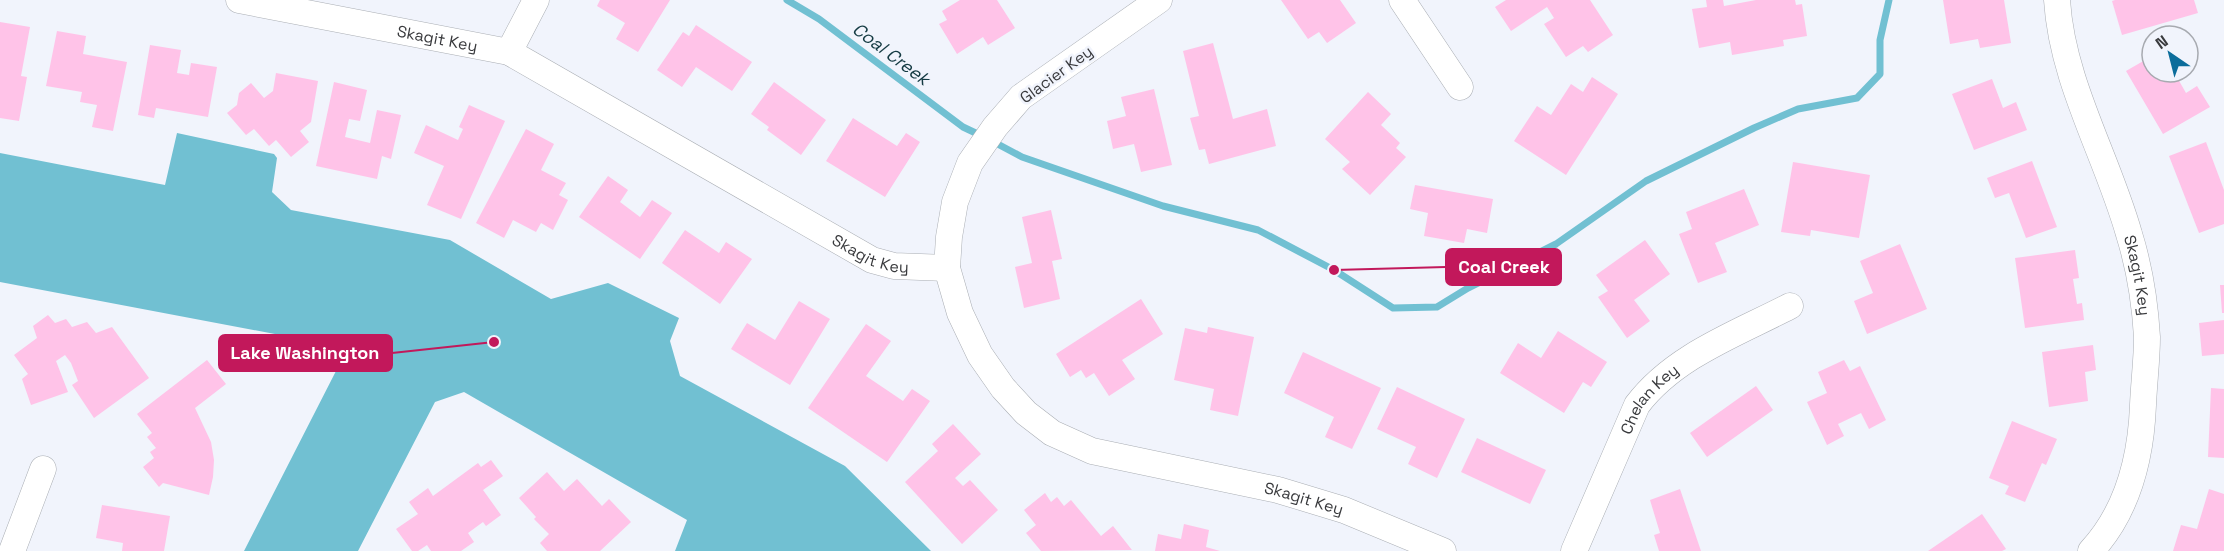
<svg xmlns="http://www.w3.org/2000/svg" width="2224" height="551" font-family="'Space Grotesk',sans-serif">
<style>
.water{fill:#71c0d2}
.lines{fill:none;stroke-linecap:round;stroke-linejoin:round}
.stream{stroke:#71c0d2;stroke-width:7}
.building{fill:#ffc3e8}
.street-casing{stroke:#aaaeb4;stroke-width:27}
.street{stroke:#fff;stroke-width:26}
.labels{text-anchor:middle;stroke-width:5;stroke-linejoin:round;paint-order:stroke}
.street-label{font-size:16px;fill:#393a3d;stroke:#f1f4fc}
.water-label{font-size:18px;font-style:italic;fill:#143a42;stroke:#f1f4fc}
.leader{fill:none;stroke:#c2185b;stroke-width:2}
.callout-dot{fill:#c2185b;stroke:#f1f4fc;stroke-width:2}
.callout{fill:#c2185b;stroke:#c2185b;stroke-width:2}
.callout-label{font-size:18px;text-anchor:middle;font-weight:bold;fill:#fff}
</style>
<rect width="100%" height="100%" fill="#f1f4fc"/>
<path class="water" d="M 177,133 L 274,154 L 277,158 L 272,192 L 291,210 L 450,240 L 551,299 L 608,283 L 679,318 L 670,341 L 680,376 L 845,466 L 931,551 L 675,551 L 687,520 L 464,392 L 435,402 L 358,551 L 244,551 L 336,371 L 322,343 L 0,282 L 0,153 L 165,185 Z"/>
<g class="lines">
<g class="stream">
<path d="M 787,0 L 819,19 L 963,127 L 982,136"/>
<path d="M 992,141 L 1022,157 L 1163,206 L 1258,230 L 1334,270 L 1393,308 L 1437,307 L 1468,288 L 1556,244 L 1646,181 L 1754,128 L 1798,109 L 1857,98 L 1880,74 L 1880,40 L 1889,0"/>
</g>
</g>
<g class="building">
<path d="M 600,0 L 670,0 L 638,52 L 616,39 L 625,23 L 597,6 Z"/>
<path d="M 960,0 L 997,0 L 1015,28 L 988,45 L 983,37 L 957,54 L 939,24 L 947,20 L 942,11 Z"/>
<path d="M 1281,0 L 1340,0 L 1356,23 L 1327,43 L 1319,32 L 1308,39 Z"/>
<path d="M 1506,0 L 1590,0 L 1613,35 L 1588,52 L 1583,46 L 1566,57 L 1544,24 L 1554,18 L 1547,7 L 1511,31 L 1495,7 Z"/>
<path d="M 1706,0 L 1723,0 L 1724,6 L 1756,0 L 1795,0 L 1796,5 L 1802,4 L 1807,36 L 1783,40 L 1784,46 L 1732,55 L 1730,42 L 1699,48 L 1692,9 L 1707,7 Z"/>
<path d="M 1943,0 L 2004,0 L 2011,43 L 1980,48 L 1978,39 L 1950,44 Z"/>
<path d="M 2115,0 L 2194,0 L 2198,13 L 2122,35 L 2112,1 Z"/>
<path d="M 0,22 L 30,27 L 21,76 L 27,77 L 19,121 L 0,118 Z"/>
<path d="M 696,25 L 752,62 L 732,91 L 696,67 L 682,87 L 657,70 L 683,32 L 689,36 Z"/>
<path d="M 57,31 L 86,36 L 83,54 L 127,62 L 113,131 L 92,127 L 97,105 L 80,102 L 82,92 L 46,86 Z"/>
<path d="M 1213,43 L 1233,119 L 1267,109 L 1276,146 L 1209,164 L 1205,149 L 1199,150 L 1190,118 L 1199,116 L 1183,51 Z"/>
<path d="M 150,45 L 181,50 L 177,73 L 189,75 L 191,63 L 217,67 L 208,117 L 156,108 L 154,118 L 138,115 Z"/>
<path d="M 2152,56 L 2152,72 L 2186,72 L 2187,74 L 2178,79 L 2186,93 L 2197,86 L 2210,107 L 2163,134 L 2126,71 Z"/>
<path d="M 276,73 L 318,81 L 311,122 L 300,131 L 309,142 L 291,157 L 276,140 L 269,146 L 254,129 L 246,135 L 227,113 L 237,105 L 239,93 L 251,83 L 264,98 L 273,91 Z"/>
<path d="M 1592,77 L 1618,94 L 1566,175 L 1514,141 L 1537,106 L 1551,115 L 1571,84 L 1583,92 Z"/>
<path d="M 1992,79 L 2003,108 L 2016,102 L 2027,130 L 1974,150 L 1952,94 Z"/>
<path d="M 334,82 L 367,90 L 360,121 L 349,119 L 345,137 L 370,143 L 377,110 L 401,115 L 391,159 L 382,156 L 377,179 L 316,166 Z"/>
<path d="M 774,82 L 826,120 L 801,155 L 767,130 L 769,127 L 751,114 Z"/>
<path d="M 1154,89 L 1172,165 L 1141,172 L 1134,144 L 1113,149 L 1107,121 L 1126,116 L 1121,97 Z"/>
<path d="M 1368,92 L 1391,114 L 1381,125 L 1400,143 L 1396,148 L 1406,157 L 1370,195 L 1342,169 L 1350,162 L 1325,139 Z"/>
<path d="M 469,105 L 505,121 L 461,219 L 427,205 L 444,166 L 414,153 L 426,125 L 458,140 L 463,129 L 459,127 Z"/>
<path d="M 853,118 L 897,146 L 906,133 L 920,142 L 885,197 L 826,161 Z"/>
<path d="M 526,129 L 554,144 L 541,170 L 566,183 L 559,195 L 568,200 L 553,230 L 541,223 L 536,232 L 513,220 L 504,238 L 476,223 Z"/>
<path d="M 2206,142 L 2224,190 L 2224,224 L 2199,233 L 2169,156 Z"/>
<path d="M 2032,161 L 2057,227 L 2026,238 L 2009,193 L 1995,198 L 1987,178 Z"/>
<path d="M 1793,162 L 1870,175 L 1859,238 L 1811,230 L 1810,236 L 1781,232 Z"/>
<path d="M 608,176 L 628,190 L 620,202 L 640,217 L 652,200 L 672,213 L 640,259 L 579,217 Z"/>
<path d="M 1415,185 L 1493,199 L 1487,233 L 1467,229 L 1464,243 L 1424,236 L 1428,213 L 1410,209 Z"/>
<path d="M 1744,189 L 1759,225 L 1715,243 L 1727,272 L 1698,283 L 1679,234 L 1692,229 L 1686,212 Z"/>
<path d="M 1051,210 L 1062,259 L 1052,261 L 1060,299 L 1024,308 L 1015,267 L 1032,263 L 1022,217 Z"/>
<path d="M 685,230 L 719,253 L 726,242 L 752,259 L 720,304 L 662,263 Z"/>
<path d="M 1645,240 L 1670,274 L 1634,300 L 1650,321 L 1627,338 L 1598,297 L 1608,291 L 1596,275 Z"/>
<path d="M 1900,244 L 1927,309 L 1867,334 L 1854,301 L 1873,293 L 1860,261 Z"/>
<path d="M 2075,250 L 2079,278 L 2073,279 L 2077,304 L 2082,303 L 2084,320 L 2025,328 L 2015,258 Z"/>
<path d="M 2220,285 L 2224,285 L 2224,313 L 2222,313 Z"/>
<path d="M 1141,299 L 1163,334 L 1122,360 L 1135,379 L 1109,396 L 1094,373 L 1086,378 L 1081,370 L 1070,377 L 1056,354 Z"/>
<path d="M 799,301 L 830,319 L 790,385 L 731,349 L 747,323 L 775,340 Z"/>
<path d="M 48,315 L 55,323 L 66,319 L 72,327 L 87,322 L 96,333 L 112,327 L 149,378 L 94,418 L 72,385 L 78,381 L 71,363 L 65,355 L 56,361 L 68,392 L 31,405 L 22,379 L 28,374 L 14,355 L 37,338 L 33,326 Z"/>
<path d="M 2224,320 L 2224,354 L 2202,356 L 2199,323 Z"/>
<path d="M 866,324 L 891,341 L 866,376 L 903,401 L 912,389 L 930,401 L 887,462 L 808,408 Z"/>
<path d="M 1208,327 L 1254,337 L 1238,416 L 1210,410 L 1214,389 L 1174,380 L 1185,328 L 1207,333 Z"/>
<path d="M 1558,331 L 1607,362 L 1591,387 L 1583,382 L 1564,413 L 1500,373 L 1518,343 L 1541,358 Z"/>
<path d="M 2093,345 L 2096,370 L 2085,372 L 2088,401 L 2049,407 L 2042,352 Z"/>
<path d="M 1303,352 L 1381,388 L 1352,449 L 1325,437 L 1334,417 L 1284,393 Z"/>
<path d="M 207,360 L 226,384 L 195,408 L 211,442 L 214,460 L 213,477 L 209,495 L 163,483 L 159,487 L 143,467 L 154,458 L 150,452 L 156,448 L 147,437 L 152,433 L 137,414 Z"/>
<path d="M 1844,360 L 1850,371 L 1860,366 L 1886,420 L 1869,429 L 1861,413 L 1838,424 L 1844,436 L 1827,445 L 1807,402 L 1827,393 L 1818,372 Z"/>
<path d="M 1756,386 L 1773,410 L 1707,457 L 1690,433 Z"/>
<path d="M 1397,387 L 1465,419 L 1437,478 L 1408,464 L 1416,447 L 1377,429 Z"/>
<path d="M 2211,388 L 2224,389 L 2224,458 L 2208,457 Z"/>
<path d="M 2012,421 L 2057,439 L 2046,465 L 2042,463 L 2025,502 L 2005,494 L 2009,486 L 1989,478 Z"/>
<path d="M 953,424 L 981,454 L 955,478 L 963,486 L 970,480 L 998,510 L 962,544 L 905,482 L 938,451 L 932,444 Z"/>
<path d="M 1477,438 L 1546,470 L 1530,504 L 1461,472 Z"/>
<path d="M 491,460 L 503,476 L 483,490 L 501,515 L 486,526 L 483,522 L 468,533 L 474,542 L 461,551 L 431,551 L 427,545 L 418,551 L 412,551 L 396,529 L 418,514 L 409,502 L 428,488 L 433,496 L 478,463 L 481,467 Z"/>
<path d="M 547,472 L 564,491 L 577,479 L 602,506 L 609,499 L 631,522 L 600,551 L 547,551 L 540,543 L 549,534 L 534,519 L 536,517 L 519,498 Z"/>
<path d="M 1680,489 L 1701,551 L 1659,551 L 1654,535 L 1660,533 L 1650,500 Z"/>
<path d="M 2209,489 L 2224,494 L 2224,551 L 2173,551 L 2181,525 L 2197,529 Z"/>
<path d="M 1045,493 L 1051,502 L 1057,497 L 1064,506 L 1071,500 L 1101,536 L 1113,526 L 1132,550 L 1041,551 L 1026,533 L 1036,525 L 1024,510 Z"/>
<path d="M 102,505 L 170,516 L 164,551 L 122,551 L 123,543 L 96,538 Z"/>
<path d="M 1982,514 L 2006,549 L 2002,551 L 1928,551 Z"/>
<path d="M 1184,524 L 1209,530 L 1206,547 L 1220,551 L 1155,551 L 1158,534 L 1181,539 Z"/>
</g>
<g class="lines">
<g class="street-casing">
<g id="street">
<path id="s1" d="M 239,0 L 509,52 L 872,260 L 894,266 L 947,268"/>
<path id="s2" d="M 1159,0 L 1021,97 L 995,127 L 970,163 L 955,202 L 949,237 L 947,268 L 960,313 L 980,355 L 1003,388 L 1026,413 L 1052,433 L 1092,451 L 1278,490 L 1344,510 L 1443,551"/>
<path d="M 1402,0 L 1460,87"/>
<path id="s3" d="M 2057,0 C 2062,82 2107,156 2129,234 C 2139,266 2145,303 2147,337 C 2147,359 2144,382 2143,405 C 2141,457 2128,511 2091,551"/>
<path d="M 509,52 L 536,0"/>
<path d="M 12,551 L 43,469"/>
<path id="s4" d="M 1574,551 L 1637,405 C 1674,356 1736,334 1790,306"/>
</g>
</g>
<use href="#street" class="street"/>
</g>
<g class="labels">
<g class="street-label">
<text dy="6" stroke="none"><textPath href="#s1" startOffset="202">Skagit Key</textPath></text>
<text transform="translate(1056 74) rotate(-36)" y="6">Glacier Key</text>
<text dy="6" stroke="none"><textPath href="#s1" startOffset="690">Skagit Key</textPath></text>
<text dy="6" stroke="none"><textPath href="#s3" startOffset="288">Skagit Key</textPath></text>
<text dy="6" stroke="none"><textPath href="#s4" startOffset="171">Chelan Key</textPath></text>
<text dy="6" stroke="none"><textPath href="#s2" startOffset="822">Skagit Key</textPath></text>
</g>
<g class="water-label">
<text transform="translate(891 54) rotate(37)" y="6">Coal Creek</text>
</g>
</g>
<path class="leader" d="M1334 270L1446 267M494 342L392 353"/>
<g class="callout-dot">
<circle cx="1334" cy="270" r="6"/>
<circle cx="494" cy="342" r="6"/>
</g>
<g class="callout">
<rect x="1446" y="249" width="115" height="36" rx="6"/>
<rect x="219" y="335" width="173" height="36" rx="6"/>
</g>
<g class="callout-label">
<text x="1504" y="273">Coal Creek</text>
<text x="305" y="359">Lake Washington</text>
</g>
<g transform="translate(2170 54) rotate(325)"><circle r="28" fill="#f1f4fc" stroke="#a7aab0" stroke-width="1.5"/>
<path d="M0-4.5L10 22L0 15L-10 22Z" fill="#0c6d9b"/>
<text y="-9" font-size="16" font-weight="bold" text-anchor="middle" fill="#393a3d">N</text>
</g>
</svg>
